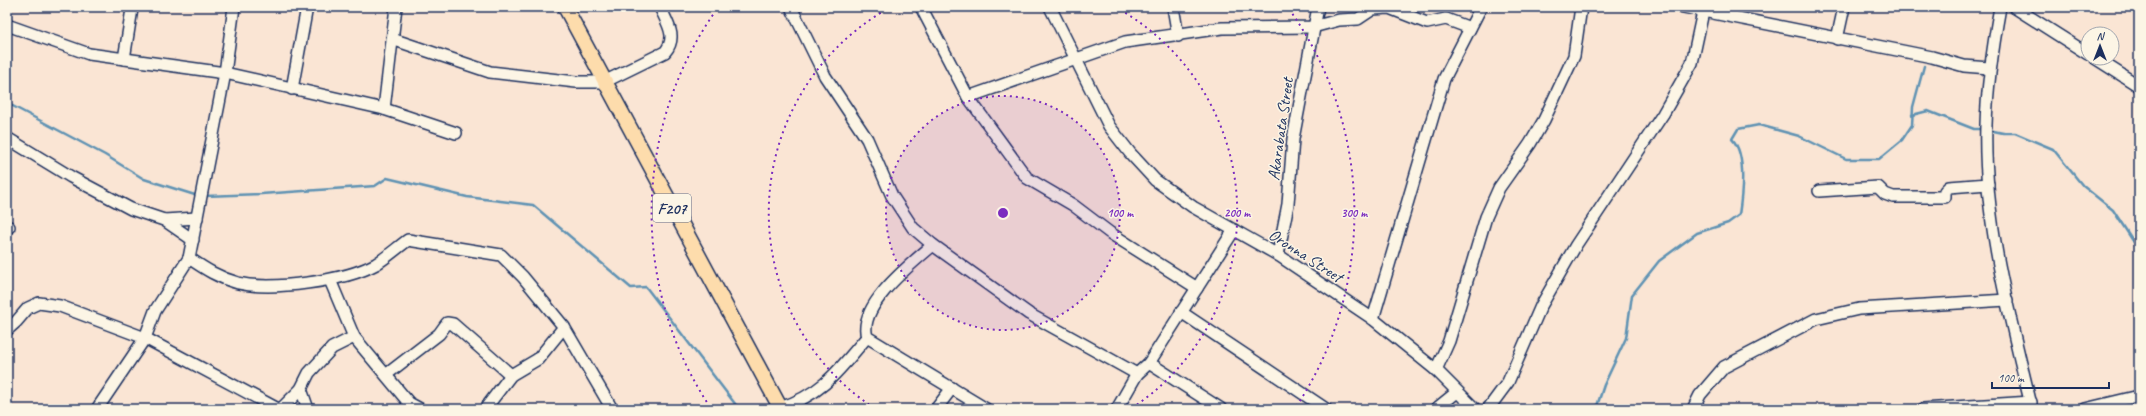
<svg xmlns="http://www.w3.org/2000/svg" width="2146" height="416" font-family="Caveat,sans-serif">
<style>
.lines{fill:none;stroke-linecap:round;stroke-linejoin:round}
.stream{stroke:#5e92b3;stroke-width:2.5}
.minor-casing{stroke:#1b2f5e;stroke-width:14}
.major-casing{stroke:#1b2f5e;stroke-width:17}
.minor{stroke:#fcf5e5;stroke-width:11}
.major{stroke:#fddcac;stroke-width:14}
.ring{fill:none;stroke:#7b2cbf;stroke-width:2;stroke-dasharray:2 4}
.labels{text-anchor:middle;stroke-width:3;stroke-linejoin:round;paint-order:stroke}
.shield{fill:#fcf5e5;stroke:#5e6a86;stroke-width:1}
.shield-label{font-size:16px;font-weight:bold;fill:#1b2f5e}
.street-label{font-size:17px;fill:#1b2f5e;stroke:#fcf5e5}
.centre{fill:#7b2cbf;stroke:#fcf5e5;stroke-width:2}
.ring-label{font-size:12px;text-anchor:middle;font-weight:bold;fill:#7b2cbf;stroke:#fcf5e5;stroke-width:3;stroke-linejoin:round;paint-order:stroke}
</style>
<rect width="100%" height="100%" fill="#fae5d4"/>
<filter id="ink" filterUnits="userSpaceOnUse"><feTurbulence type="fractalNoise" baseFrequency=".025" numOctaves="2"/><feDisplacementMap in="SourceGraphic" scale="8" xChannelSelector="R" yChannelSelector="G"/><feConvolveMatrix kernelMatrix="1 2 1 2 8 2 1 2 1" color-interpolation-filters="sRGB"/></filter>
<g filter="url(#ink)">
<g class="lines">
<g class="stream">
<path d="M 7,103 L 105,155 L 144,179 L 198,196"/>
<path d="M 1912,115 L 1928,111 L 1974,129 L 1982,129"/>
<path d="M 1989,130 L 2003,133 L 2015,133 L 2053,149 L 2083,186 L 2113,210 L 2139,250"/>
<path d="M 205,196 L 261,194 L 375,186 L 387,178 L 467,197 L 533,205 L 631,288 L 646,287 L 739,409"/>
<path d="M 1596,409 L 1604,385 L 1626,338 L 1632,295 L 1659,261 L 1697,233 L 1728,223 L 1739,215 C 1742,195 1747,154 1732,139 L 1738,129 L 1759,125 L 1799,136 L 1846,159 L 1879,159 L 1902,140 L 1912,125 L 1913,107 L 1924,66"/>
</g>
<g class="minor-casing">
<g id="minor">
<path d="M 791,7 L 825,76 L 867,139 L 892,196 L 913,228 L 933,245 L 1029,314 L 1137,374"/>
<path d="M 921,7 L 968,97 L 1027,178 L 1073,205 L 1110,233 L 1197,288"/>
<path d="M 1050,7 L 1109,126 L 1130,153 L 1155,180 L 1193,207 L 1278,255 L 1373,319 L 1436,370 L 1475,409"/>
<path d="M 1173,7 L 1178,36"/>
<path d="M 1683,7 L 1932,57 L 1964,66 L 1989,68"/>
<path d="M 2000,7 C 1993,46 1987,85 1986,125 C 1983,220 2010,317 2032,409"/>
<path d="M 2014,7 L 2088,54"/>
<path d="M 7,25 L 89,54 L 225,73 L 384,109 L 456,133"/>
<path d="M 392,39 L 490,72 L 576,82 L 604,82 L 665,52 C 678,37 667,23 660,7"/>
<path d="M 1837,39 L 1844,7"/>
<path d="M 2095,58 L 2139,86"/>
<path d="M 124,59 L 132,9"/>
<path d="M 292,89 L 307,7"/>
<path d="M 968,97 L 1125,42 L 1222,28 L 1313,27 L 1339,20 L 1358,19 L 1373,9 L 1389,8 L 1427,23 L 1446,19 L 1470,28"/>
<path d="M 384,109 L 396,7"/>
<path d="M 7,138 L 71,177 L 131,209 L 164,220 L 193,240"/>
<path d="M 1819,191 L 1878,187 L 1885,194 L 1893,197 L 1945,197 L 1945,191 L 1949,187 L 1988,184"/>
<path d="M 164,220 L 197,218"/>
<path d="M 7,226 L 9,227"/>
<path d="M 933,245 C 911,264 857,306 867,337 L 986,409"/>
<path d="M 1278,255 L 1288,204 L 1293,139 L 1318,7"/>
<path d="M 189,258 C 205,269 219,278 238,283 C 272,291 345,281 376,264 C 387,257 397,248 408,240 L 501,255 L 523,277 L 564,327 L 612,409"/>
<path d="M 330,280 L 354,337"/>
<path d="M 1181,312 L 1326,409"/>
<path d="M 1373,319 L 1444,79 L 1481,7"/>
<path d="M 7,330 L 16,322 L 28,308 L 39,303 L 60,306 L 145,338 L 278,409"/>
<path d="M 1149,363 L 1221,409"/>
<path d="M 1436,370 L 1449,341 L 1486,217 L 1499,188 L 1530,144 L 1544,120 L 1574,56 L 1581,7"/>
<path d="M 387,374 L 439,334 L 447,323 L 453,324 L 511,375"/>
<path d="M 301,389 L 308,409"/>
<path d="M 780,408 C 823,394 839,370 867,337"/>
<path d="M 97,409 L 145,338 L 155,311 L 189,258 L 225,73 L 234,7"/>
<path d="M 281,409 L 301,389 L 309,373 L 332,348 L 354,337 L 409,403 L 420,409"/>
<path d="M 485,409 L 511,375 L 538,359 L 564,327"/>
<path d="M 936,409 L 952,388"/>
<path d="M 1117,409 L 1137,374 L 1149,363 L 1234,230"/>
<path d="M 1436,409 L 1457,392"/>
<path d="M 1488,409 L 1508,382 L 1541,306 L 1576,245 L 1663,114 L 1692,63 L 1704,7"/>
<path d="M 1693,409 L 1700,395 L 1724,367 L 1816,319 L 1859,309 L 2007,300"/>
<path d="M 1923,409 L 2031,402"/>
<path d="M 2085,409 L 2139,396"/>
</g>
</g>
<g class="major-casing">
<path id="major" d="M 565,7 L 781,409"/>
</g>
<use href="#minor" class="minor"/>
<use href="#major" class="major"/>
</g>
</g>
<circle cx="1003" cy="213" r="117" fill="#7b2cbf" fill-opacity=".12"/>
<g class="ring">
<circle cx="1003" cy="213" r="117"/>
<path d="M874 408A234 234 0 0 1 891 7M1115 7A234 234 0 0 1 1132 408"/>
<path d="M710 407A351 351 0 0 1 717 9M1289 9A351 351 0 0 1 1296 407"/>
</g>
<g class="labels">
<rect class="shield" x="653" y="194" width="38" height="28" rx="3"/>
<g class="shield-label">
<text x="672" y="214">F207</text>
</g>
<g class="street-label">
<text transform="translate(1280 129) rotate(-82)" y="6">Akarabata Street</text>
<text transform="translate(1306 255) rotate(33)" y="6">Oronna Street</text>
</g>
</g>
<circle cx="1003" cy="213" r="6" class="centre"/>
<g class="ring-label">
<text x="1120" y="217">100 m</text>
<text x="1237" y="217">200 m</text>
<text x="1354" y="217">300 m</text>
</g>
<rect width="2146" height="416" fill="none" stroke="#fcf5e5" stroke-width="24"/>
<rect x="12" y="12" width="2122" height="392" fill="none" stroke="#1b2f5e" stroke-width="1.5" filter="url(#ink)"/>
<g transform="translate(2100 46)"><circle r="19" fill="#fcf5e5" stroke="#a2a6af"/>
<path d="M0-3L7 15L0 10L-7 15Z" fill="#1b2f5e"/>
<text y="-6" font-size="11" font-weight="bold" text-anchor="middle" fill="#1b2f5e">N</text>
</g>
<path d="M1992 382v6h117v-6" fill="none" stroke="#1b2f5e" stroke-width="2"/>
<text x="1998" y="382" font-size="12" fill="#1b2f5e" stroke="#fcf5e5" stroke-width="3" paint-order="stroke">100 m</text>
</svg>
